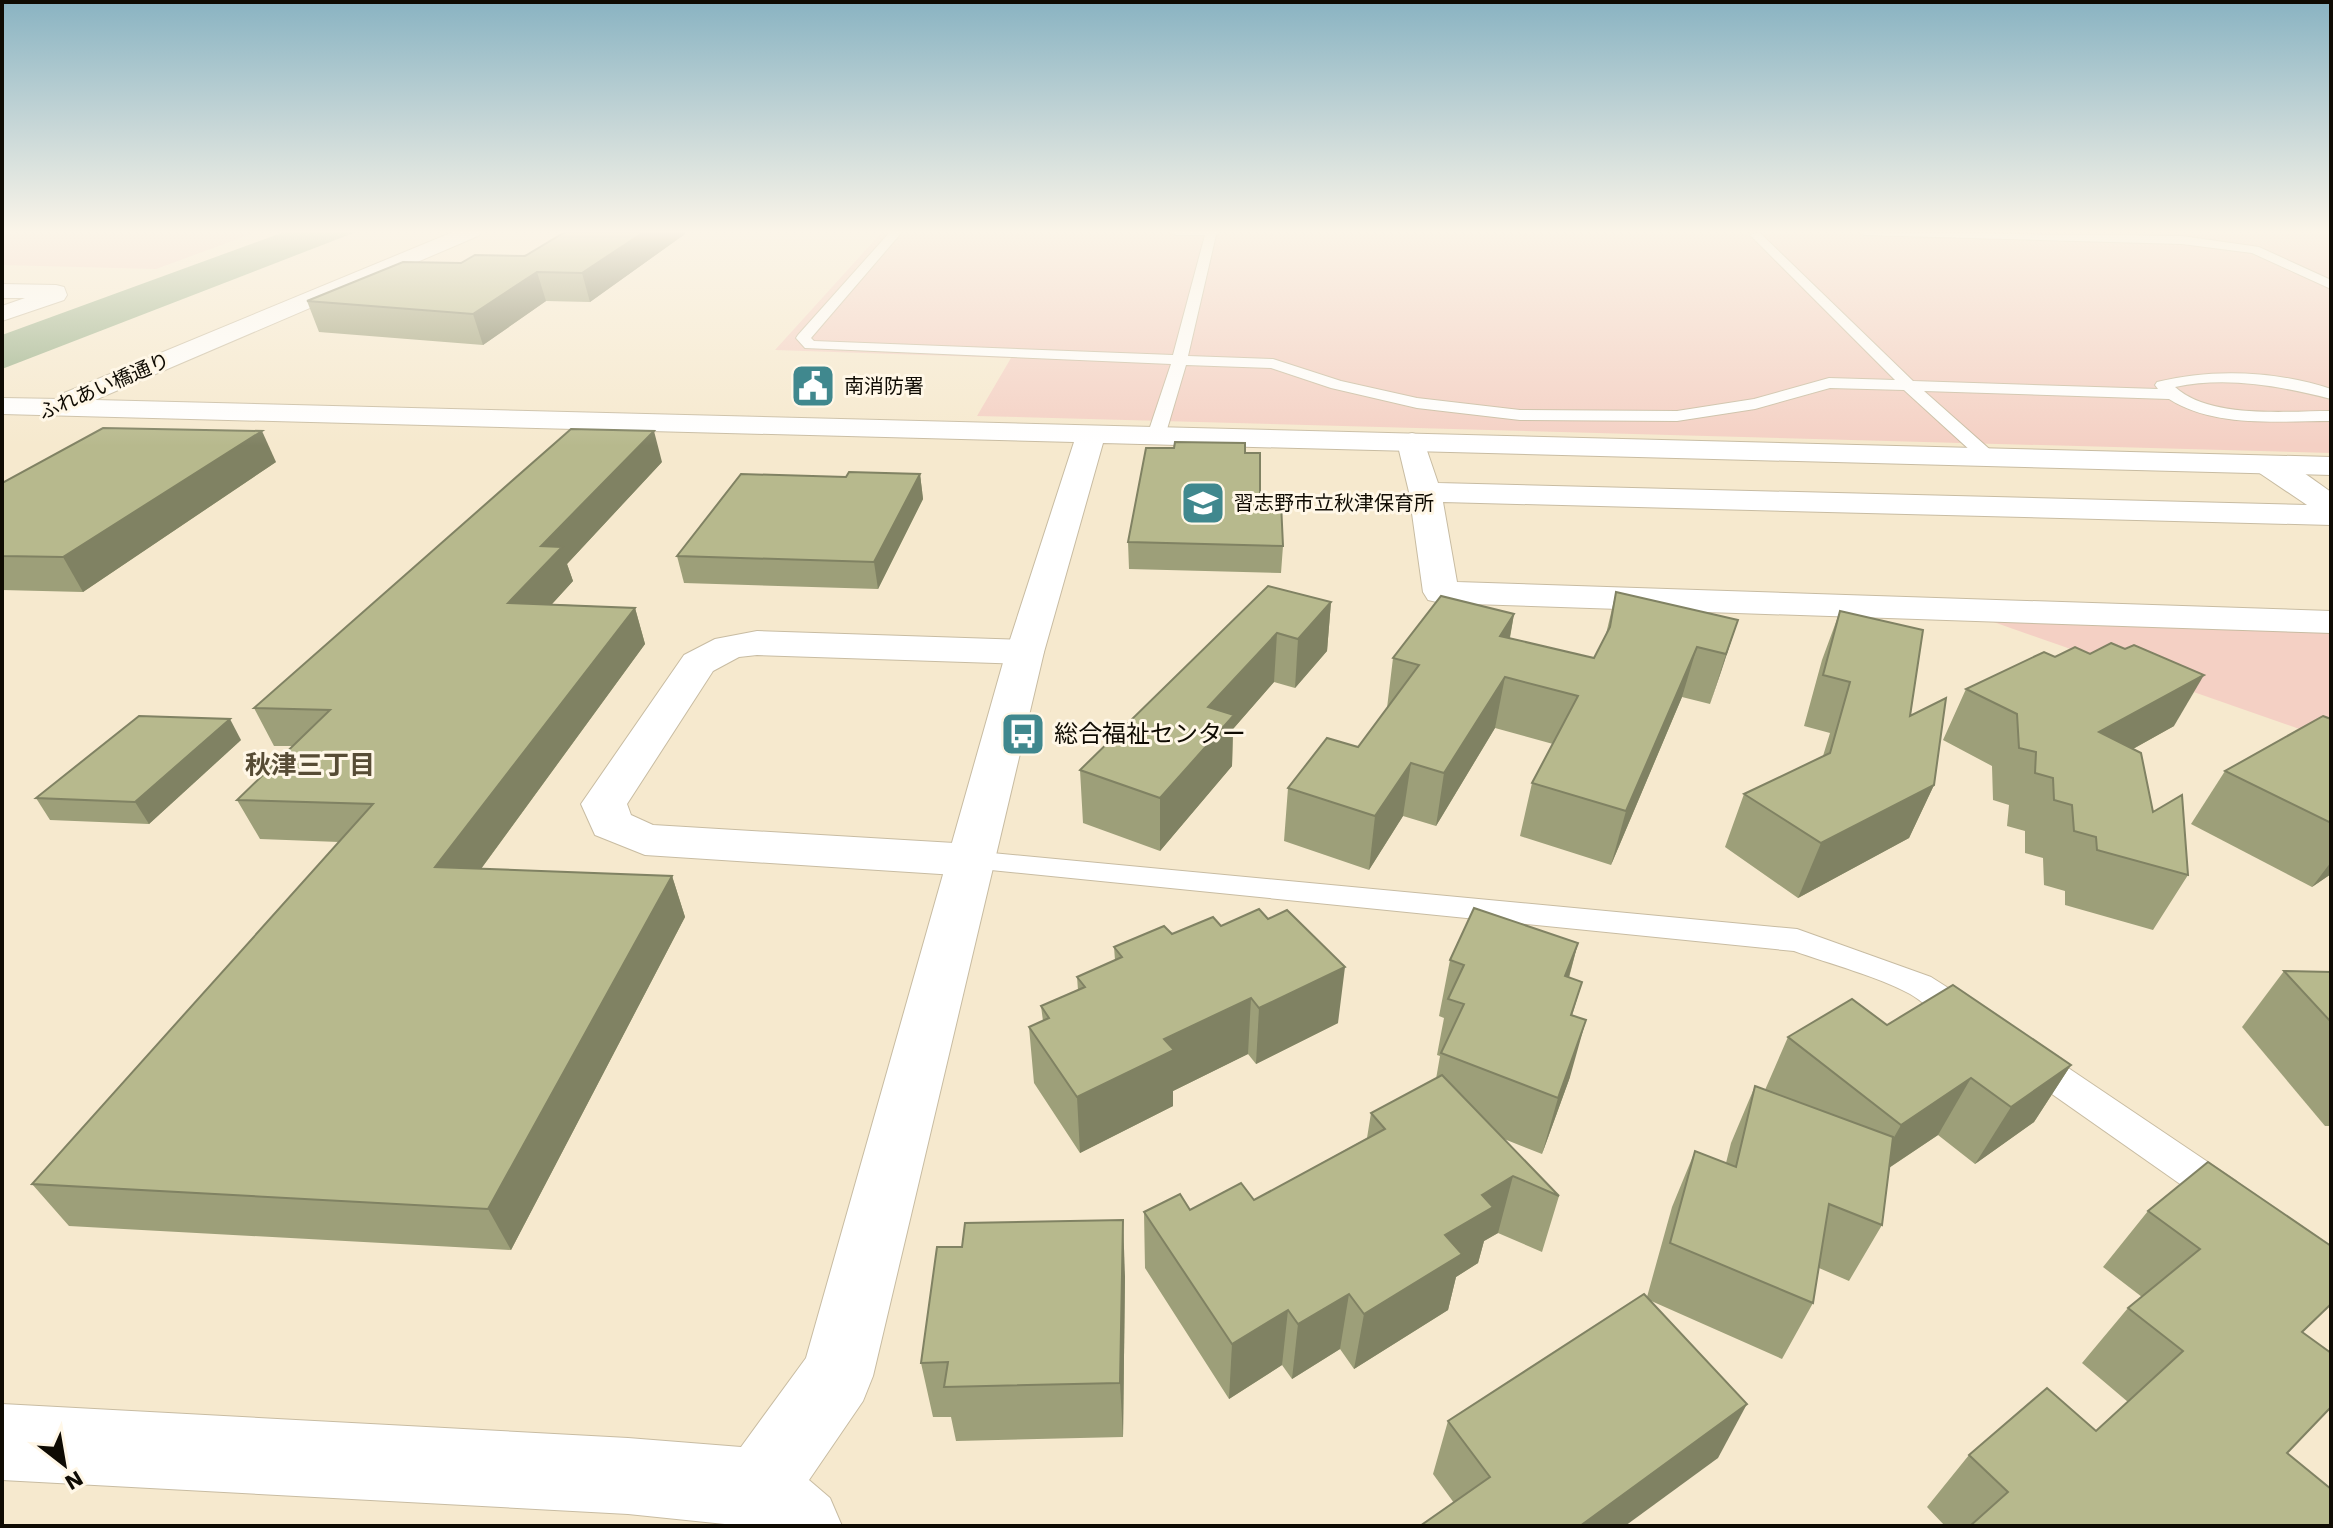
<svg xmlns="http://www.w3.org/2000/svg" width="2333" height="1528" font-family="'Work Sans','Noto Sans JP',sans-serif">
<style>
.green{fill:#f4d0c4}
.water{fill:#9ab18a}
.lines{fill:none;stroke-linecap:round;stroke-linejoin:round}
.service-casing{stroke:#c8bca2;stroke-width:2}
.minor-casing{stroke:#c8bca2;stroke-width:2}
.tertiary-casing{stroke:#c8bca2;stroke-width:2}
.service{fill:#fff;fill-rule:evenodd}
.minor{fill:#fff;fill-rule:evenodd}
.tertiary{fill:#fff;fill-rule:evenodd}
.wall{fill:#9d9f79}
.shaded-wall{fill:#808263}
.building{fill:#b7b98d;stroke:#808263;stroke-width:2}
.labels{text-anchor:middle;stroke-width:6;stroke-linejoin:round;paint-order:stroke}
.far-street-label{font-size:20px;fill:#0f0b03;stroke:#fff7e7}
.far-poi-label{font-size:20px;fill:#0f0b03;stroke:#fff7e7;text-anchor:start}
.poi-label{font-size:24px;fill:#0f0b03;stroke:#fff7e7;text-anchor:start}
.neighbourhood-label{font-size:26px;font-weight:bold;fill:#574c35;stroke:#fff7e7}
</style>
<rect width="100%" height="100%" fill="#f6e9ce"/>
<g class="green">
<path d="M 2,232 L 257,232 L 156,269 L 2,265 Z"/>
<path d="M 882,232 L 2331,234 L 2331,453 L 977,416 L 1011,358 L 775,350 Z"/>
<path d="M 1985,619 L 2331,631 L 2331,740 Z"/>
</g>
<path class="water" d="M 284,232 L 356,232 L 2,369 L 2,335 Z"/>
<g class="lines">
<g class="service-casing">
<g id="service">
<path d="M 890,232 L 902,232 L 811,338 L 814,341 L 1173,355 L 1205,235 L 1176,235 L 1170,232 L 1220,232 L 1216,235 L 1188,356 L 1273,359 L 1341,381 L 1417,398 L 1520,410 L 1677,411 L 1754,399 L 1829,378 L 1895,380 L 1750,235 L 1759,232 L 1913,381 L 2158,389 L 2155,385 L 2157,382 C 2213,368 2277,371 2331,389 L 2331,399 C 2280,386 2227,376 2175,387 C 2210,419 2286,411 2331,411 L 2331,421 C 2279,421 2214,428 2169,399 L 1924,391 L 1995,454 L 1998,458 L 1989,463 L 1983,462 L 1904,390 L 1830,388 L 1755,409 L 1677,421 L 1520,420 L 1417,408 L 1331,388 L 1271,368 L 1186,365 L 1165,436 L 1156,441 L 1147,436 L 1171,364 L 805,348 L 796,338 L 798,335 Z"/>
<path d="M 1859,232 L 2182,236 L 2259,247 L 2331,280 L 2331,289 L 2252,253 L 2182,244 L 1865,235 Z"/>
<path d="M 971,851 L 1797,929 L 1931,977 L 1975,1005 L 1979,1014 L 1975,1023 C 1949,1031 1931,1006 1910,994 C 1877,976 1830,964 1794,951 L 961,867 L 957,860 L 961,853 Z"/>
<path d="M 2031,1048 L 2043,1051 L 2236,1181 L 2242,1193 L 2236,1205 L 2223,1209 L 2210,1205 L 2019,1071 L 2014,1061 L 2019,1051 Z"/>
</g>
</g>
<g class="minor-casing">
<g id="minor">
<path d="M 2,284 L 56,285 L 64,287 L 67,295 L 64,300 L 2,321 L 2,306 L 25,298 L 2,298 Z"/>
<path d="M 1412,433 L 1422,436 L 1438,483 L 2307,505 L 2255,470 L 2251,464 L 2255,458 C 2281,451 2310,478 2331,492 L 2331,525 L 1443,502 L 1457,582 L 2331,611 L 2331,633 L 1441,603 L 1428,600 L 1423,592 L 1409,492 L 1397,442 L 1402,436 Z"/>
<path d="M 757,631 L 1025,640 L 1039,644 L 1044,652 L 1039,660 L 1025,664 L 757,655 L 739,657 L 713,671 L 627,804 L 631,815 L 653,825 L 971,844 L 988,849 L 995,860 L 988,871 L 971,876 L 645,855 L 595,835 L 581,804 L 684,655 L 715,639 Z"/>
</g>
</g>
<g class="tertiary-casing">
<path id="tertiary" d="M 453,232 L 481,232 L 478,236 L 95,400 L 2331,457 L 2331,475 L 1103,443 L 1044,652 L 873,1376 L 863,1401 L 809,1480 L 830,1498 L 842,1526 L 744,1526 L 628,1514 L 2,1480 L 2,1404 L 628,1438 L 741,1447 L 806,1358 L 1006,652 L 1074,442 L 2,414 L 2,398 L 61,399 L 64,393 Z"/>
</g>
<use href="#service" class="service"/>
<use href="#minor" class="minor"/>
<use href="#tertiary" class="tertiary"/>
</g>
<g class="wall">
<path d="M 685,234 L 590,302 L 546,301 L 483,345 L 319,332 L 307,301 L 461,263 Z"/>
<path d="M 1245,453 L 1260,503 L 1283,546 L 1281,573 L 1129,569 L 1128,542 Z"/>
<path d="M 276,462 L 83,592 L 2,590 L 2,483 Z"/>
<path d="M 662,462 L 567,564 L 573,581 L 552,604 L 635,608 L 645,644 L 481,869 L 672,876 L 685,917 L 511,1250 L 69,1226 L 32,1184 L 339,842 L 260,839 L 237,800 L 293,746 L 274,746 L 254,708 Z"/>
<path d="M 920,474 L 923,499 L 878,589 L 684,583 L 677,556 L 846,477 Z"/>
<path d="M 1268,586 L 1331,602 L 1327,651 L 1295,688 L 1274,682 L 1233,729 L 1232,766 L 1160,851 L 1083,823 L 1080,770 Z"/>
<path d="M 1616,592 L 1738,620 L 1710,704 L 1682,697 L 1611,865 L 1520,836 L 1532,783 L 1553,744 L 1495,728 L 1436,826 L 1403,816 L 1369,870 L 1284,841 L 1288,788 L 1358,747 L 1387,708 L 1393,658 L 1514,614 L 1510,638 L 1594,658 L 1606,634 Z"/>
<path d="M 1840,611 L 1910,716 L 1934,785 L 1909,838 L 1798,898 L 1725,847 L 1744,794 L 1823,756 L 1830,733 L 1804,726 L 1822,660 Z"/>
<path d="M 1966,689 L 2174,726 L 2133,749 L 2153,812 L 2188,875 L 2153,930 L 2065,905 L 2065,891 L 2044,885 L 2043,858 L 2025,853 L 2025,831 L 2007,826 L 2009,805 L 1993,800 L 1992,766 L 1943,740 Z"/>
<path d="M 2331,719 L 2331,874 L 2312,887 L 2191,824 L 2225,771 Z"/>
<path d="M 241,740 L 149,824 L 50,820 L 36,798 Z"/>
<path d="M 1221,926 L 1338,1023 L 1256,1064 L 1248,1054 L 1173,1091 L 1173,1106 L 1080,1153 L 1034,1083 L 1029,1027 L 1043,1021 L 1041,1006 L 1078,990 L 1077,977 L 1115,960 L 1114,947 L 1172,934 Z"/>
<path d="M 1578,943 L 1569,978 L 1582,982 L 1572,1016 L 1570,1077 L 1542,1154 L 1504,1139 L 1559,1196 L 1542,1252 L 1498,1233 L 1484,1241 L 1478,1263 L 1456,1277 L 1448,1310 L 1354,1369 L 1340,1349 L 1292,1379 L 1282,1365 L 1229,1399 L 1145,1268 L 1144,1212 L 1190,1210 L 1254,1200 L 1367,1138 L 1371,1113 L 1436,1079 L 1440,1056 L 1437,1055 L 1444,1018 L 1439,1016 L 1450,960 Z"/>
<path d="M 2284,971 L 2331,972 L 2331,1126 L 2325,1126 L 2242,1027 Z"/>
<path d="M 1887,1025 L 2071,1065 L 2034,1122 L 1975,1164 L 1938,1135 L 1889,1168 L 1882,1225 L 1849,1281 L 1819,1268 L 1813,1303 L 1782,1359 L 1649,1300 L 1718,1458 L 1454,1503 L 1433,1474 L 1448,1421 L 1647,1297 L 1672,1207 L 1695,1151 L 1726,1163 L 1731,1143 L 1755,1086 L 1765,1090 L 1788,1037 Z"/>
<path d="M 2208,1162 L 2303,1333 L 2287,1453 L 2331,1526 L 1945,1526 L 1927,1507 L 1969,1455 L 2096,1431 L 2128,1402 L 2082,1363 L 2128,1308 L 2142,1297 L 2103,1267 L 2148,1211 Z"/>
<path d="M 1125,1276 L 1123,1437 L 956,1441 L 951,1417 L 933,1417 L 921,1363 Z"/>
</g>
<g class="shaded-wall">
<path d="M 644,232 L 685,232 L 685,234 L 590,302 L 582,273 Z"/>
<path d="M 537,272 L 546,301 L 483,345 L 473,314 Z"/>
<path d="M 262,431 L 276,462 L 83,592 L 63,557 Z"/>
<path d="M 654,431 L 662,462 L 567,564 L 573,581 L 521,638 L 508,603 L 541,546 Z"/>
<path d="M 920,474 L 923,499 L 878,589 L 874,562 Z"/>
<path d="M 1331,602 L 1327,651 L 1295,688 L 1298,639 Z"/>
<path d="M 635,608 L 645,644 L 453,907 L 435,867 Z"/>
<path d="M 1514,614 L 1505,663 L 1500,636 Z"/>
<path d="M 1738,620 L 1722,669 L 1710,704 L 1726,654 Z"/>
<path d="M 1277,633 L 1274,682 L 1233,729 L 1232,766 L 1160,851 L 1160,798 L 1208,707 Z"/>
<path d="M 1697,647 L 1682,697 L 1611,865 L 1626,811 Z"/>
<path d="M 2204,675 L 2174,726 L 2070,784 L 2099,732 Z"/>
<path d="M 1505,677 L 1495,728 L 1436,826 L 1444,773 Z"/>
<path d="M 230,719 L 241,740 L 149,824 L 135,802 Z"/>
<path d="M 1411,763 L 1403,816 L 1369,870 L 1375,816 Z"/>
<path d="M 1934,785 L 1909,838 L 1798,898 L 1821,843 Z"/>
<path d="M 2331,862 L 2331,874 L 2312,887 Z"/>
<path d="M 672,876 L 685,917 L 511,1250 L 488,1209 Z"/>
<path d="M 1578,943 L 1563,998 L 1565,976 Z"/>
<path d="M 1345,967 L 1338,1023 L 1256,1064 L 1259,1008 Z"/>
<path d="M 1251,998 L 1248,1054 L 1173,1091 L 1173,1106 L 1080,1153 L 1077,1097 L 1164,1039 Z"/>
<path d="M 1586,1020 L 1570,1077 L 1542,1154 L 1558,1098 Z"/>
<path d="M 2071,1065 L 2034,1122 L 1975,1164 L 2011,1107 Z"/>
<path d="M 1971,1078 L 1938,1135 L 1869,1181 L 1901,1125 Z"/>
<path d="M 1513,1176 L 1498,1233 L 1484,1241 L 1478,1263 L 1456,1277 L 1448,1310 L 1354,1369 L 1364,1314 L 1445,1235 L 1482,1195 Z"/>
<path d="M 1123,1220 L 1125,1276 L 1123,1437 L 1120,1383 Z"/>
<path d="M 1349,1294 L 1340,1349 L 1292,1379 L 1298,1324 Z"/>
<path d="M 1288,1310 L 1282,1365 L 1229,1399 L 1232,1344 Z"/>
<path d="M 1747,1404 L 1718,1458 L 1625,1526 L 1580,1526 Z"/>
</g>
<g class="building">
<path d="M 565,232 L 644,232 L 582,273 L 537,272 L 473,314 L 307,301 L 403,262 L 461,263 L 475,255 L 525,256 Z"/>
<path d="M 103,428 L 262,431 L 63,557 L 2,556 L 2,483 Z"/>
<path d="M 571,429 L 654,431 L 541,546 L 562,547 L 508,603 L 635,608 L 435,867 L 672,876 L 488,1209 L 32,1184 L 373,804 L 237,800 L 330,710 L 254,708 Z"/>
<path d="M 1175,442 L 1245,443 L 1245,453 L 1260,453 L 1260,503 L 1281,503 L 1283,546 L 1128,542 L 1146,448 L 1174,448 Z"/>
<path d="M 849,472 L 920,474 L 874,562 L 677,556 L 741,474 L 846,477 Z"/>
<path d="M 1268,586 L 1331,602 L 1298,639 L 1277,633 L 1208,707 L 1234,715 L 1160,798 L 1080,770 Z"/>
<path d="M 1616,592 L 1738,620 L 1726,654 L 1697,647 L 1626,811 L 1532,783 L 1578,696 L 1505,677 L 1444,773 L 1411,763 L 1375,816 L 1288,788 L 1327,738 L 1358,747 L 1419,665 L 1393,658 L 1441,596 L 1514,614 L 1500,636 L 1594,658 L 1610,627 Z"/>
<path d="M 1840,611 L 1923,630 L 1910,716 L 1946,698 L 1934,785 L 1821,843 L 1744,794 L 1830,753 L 1850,682 L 1823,675 Z"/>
<path d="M 2111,643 L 2125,649 L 2134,645 L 2204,675 L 2099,732 L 2141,753 L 2153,812 L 2182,795 L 2188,875 L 2097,850 L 2096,837 L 2074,831 L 2072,805 L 2054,800 L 2053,778 L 2035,773 L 2036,752 L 2019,748 L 2017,714 L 1966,689 L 2044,652 L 2055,657 L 2075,647 L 2090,654 Z"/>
<path d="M 139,716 L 230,719 L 135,802 L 36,798 Z"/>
<path d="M 2323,716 L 2331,719 L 2331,823 L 2225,771 Z"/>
<path d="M 1474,908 L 1578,943 L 1565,976 L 1582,982 L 1571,1015 L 1586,1020 L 1558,1098 L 1441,1053 L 1464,1004 L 1448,999 L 1464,965 L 1450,960 Z"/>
<path d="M 1259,909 L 1268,919 L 1287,910 L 1345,967 L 1259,1008 L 1251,998 L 1164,1039 L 1174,1050 L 1077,1097 L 1029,1027 L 1049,1018 L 1041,1006 L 1085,987 L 1077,977 L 1122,957 L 1114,947 L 1164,926 L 1172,934 L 1213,917 L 1221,926 Z"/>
<path d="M 2284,971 L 2331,972 L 2331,1022 Z"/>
<path d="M 1953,985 L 2071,1065 L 2011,1107 L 1971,1078 L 1901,1125 L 1788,1037 L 1852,999 L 1887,1025 Z"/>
<path d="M 1442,1075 L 1559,1196 L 1513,1176 L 1482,1195 L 1493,1207 L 1445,1235 L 1462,1254 L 1364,1314 L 1349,1294 L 1298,1324 L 1288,1310 L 1232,1344 L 1144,1212 L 1180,1194 L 1190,1210 L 1241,1183 L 1254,1200 L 1385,1129 L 1371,1113 Z"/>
<path d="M 1755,1086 L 1893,1137 L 1882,1225 L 1829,1204 L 1813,1303 L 1670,1243 L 1695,1151 L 1736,1167 Z"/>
<path d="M 2208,1162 L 2331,1246 L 2331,1304 L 2302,1332 L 2331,1353 L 2331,1407 L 2287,1453 L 2331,1489 L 2331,1526 L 1970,1526 L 2008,1492 L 1969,1455 L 2047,1388 L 2096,1431 L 2183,1351 L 2128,1308 L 2200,1249 L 2148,1211 Z"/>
<path d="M 1123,1220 L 1120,1383 L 944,1387 L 948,1362 L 921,1363 L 937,1247 L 962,1247 L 965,1223 Z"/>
<path d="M 1644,1294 L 1747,1404 L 1580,1526 L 1420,1526 L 1490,1477 L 1448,1421 Z"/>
</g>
<linearGradient id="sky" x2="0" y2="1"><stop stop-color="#89b3c2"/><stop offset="0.52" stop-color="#fbf5e9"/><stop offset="1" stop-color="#fbf5e9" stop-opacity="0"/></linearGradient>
<rect width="2333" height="446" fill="url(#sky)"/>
<defs>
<g id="civic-square" transform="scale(2.3)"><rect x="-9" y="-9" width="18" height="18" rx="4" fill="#40888e" stroke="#fff7e7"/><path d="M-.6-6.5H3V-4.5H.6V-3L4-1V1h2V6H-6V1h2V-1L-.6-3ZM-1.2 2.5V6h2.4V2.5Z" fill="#fff"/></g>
<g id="school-square" transform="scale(2.3)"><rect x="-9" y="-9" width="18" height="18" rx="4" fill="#40888e" stroke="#fff7e7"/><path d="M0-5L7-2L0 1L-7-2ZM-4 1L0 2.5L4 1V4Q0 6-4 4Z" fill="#fff"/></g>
<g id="bus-square" transform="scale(2.3)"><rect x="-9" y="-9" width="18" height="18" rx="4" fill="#40888e" stroke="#fff7e7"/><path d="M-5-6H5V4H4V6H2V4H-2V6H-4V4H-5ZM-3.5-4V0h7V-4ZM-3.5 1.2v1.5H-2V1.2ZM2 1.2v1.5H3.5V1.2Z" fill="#fff"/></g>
</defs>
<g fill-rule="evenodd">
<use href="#civic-square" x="813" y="386"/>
<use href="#school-square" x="1203" y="503"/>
<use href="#bus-square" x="1023" y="734"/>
</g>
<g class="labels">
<g class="far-street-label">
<text transform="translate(104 386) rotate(-23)" y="7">ふれあい橋通り</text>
</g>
<g class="far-poi-label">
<text x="844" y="393">南消防署</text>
<text x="1234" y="510">習志野市立秋津保育所</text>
</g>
<g class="poi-label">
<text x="1054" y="742">総合福祉センター</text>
</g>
<g class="neighbourhood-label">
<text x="310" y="774">秋津三丁目</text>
</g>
</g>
<rect width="2333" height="1528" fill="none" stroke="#0f0b03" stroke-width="8"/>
<g transform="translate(64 1464) rotate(149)" stroke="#fff7e7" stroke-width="6" paint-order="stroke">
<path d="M0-6L14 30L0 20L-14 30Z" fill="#0f0b03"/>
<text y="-12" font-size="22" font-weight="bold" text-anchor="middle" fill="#0f0b03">N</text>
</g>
</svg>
